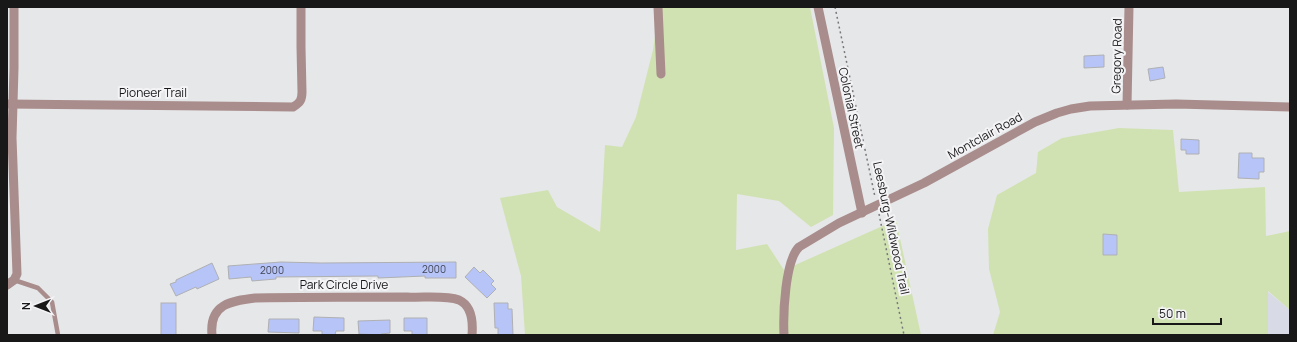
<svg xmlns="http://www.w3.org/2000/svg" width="1297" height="342" font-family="Manrope,sans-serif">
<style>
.built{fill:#d8dbe5}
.green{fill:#d1e2b2}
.building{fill:#b6c4f8;stroke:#afb0b2}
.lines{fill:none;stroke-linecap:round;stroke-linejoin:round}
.path{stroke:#78787a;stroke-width:1.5;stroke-dasharray:2 3;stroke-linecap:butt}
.service{stroke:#a98d8c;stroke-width:4.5}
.minor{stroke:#a98d8c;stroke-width:9}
.labels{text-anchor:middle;stroke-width:4;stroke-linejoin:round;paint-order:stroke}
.number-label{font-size:10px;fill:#404351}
.street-label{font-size:12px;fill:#181819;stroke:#f4f4f7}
</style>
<rect width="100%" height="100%" fill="#e6e7e9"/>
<path class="built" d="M 1267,291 L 1290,310 L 1290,335 L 1268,335 Z"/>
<g class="green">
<path d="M 659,7 L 810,7 L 834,128 L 833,215 L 811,227 L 779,201 L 737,194 L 736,250 L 767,244 L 784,270 L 896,220 L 921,335 L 525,335 L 521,276 L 500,198 L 548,190 L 557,207 L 600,232 L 605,145 L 622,147 L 636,117 L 653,50 Z"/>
<path d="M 1119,128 L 1173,130 L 1179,192 L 1265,187 L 1266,236 L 1290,231 L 1290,310 L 1268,291 L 1268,335 L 993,335 L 1000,312 L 989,269 L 988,229 L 997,195 L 1036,173 L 1038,152 L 1062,138 Z"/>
</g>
<g class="building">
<path d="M 1104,55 L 1104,67 L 1084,68 L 1084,56 Z"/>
<path d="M 1163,67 L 1165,78 L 1150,81 L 1148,69 Z"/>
<path d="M 1181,139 L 1199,140 L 1199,154 L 1186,154 L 1186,150 L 1181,150 Z"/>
<path d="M 1239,153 L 1252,153 L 1252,158 L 1264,158 L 1264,172 L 1259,172 L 1259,179 L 1238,178 Z"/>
<path d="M 1103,234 L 1117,235 L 1117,255 L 1103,255 Z"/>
<path d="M 281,262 L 321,263 L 456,262 L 456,278 L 425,278 L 425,276 L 378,278 L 378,276 L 276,277 L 276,279 L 252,281 L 251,277 L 229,279 L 228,266 Z"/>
<path d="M 212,263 L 219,279 L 197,289 L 196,287 L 176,296 L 170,284 L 176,282 L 176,280 Z"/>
<path d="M 474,267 L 480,273 L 483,270 L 494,281 L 491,284 L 496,289 L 487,298 L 465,277 Z"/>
<rect x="161" y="303" width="15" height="32"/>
<path d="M 494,303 L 508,303 L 508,309 L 512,309 L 513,335 L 498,335 L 498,328 L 495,328 Z"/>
<path d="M 314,317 L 344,318 L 344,331 L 336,331 L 335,335 L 322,335 L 322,331 L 313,331 Z"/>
<path d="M 404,318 L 427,318 L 427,335 L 412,335 L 412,331 L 404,331 Z"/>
<path d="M 269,319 L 299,319 L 299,333 L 268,332 Z"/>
<path d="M 390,320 L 390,333 L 381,334 L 381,335 L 359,334 L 358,321 Z"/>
</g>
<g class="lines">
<g class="path">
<path d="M 835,7 L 875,197"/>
<path d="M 879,214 L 904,335"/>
</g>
<path class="service" d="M 14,280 L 38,288 L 52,302 L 58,335"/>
<g class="minor">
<path d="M 658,7 L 661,74"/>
<path d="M 818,7 L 862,213"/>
<path d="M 7,104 L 293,107 C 300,103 302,100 302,92 L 301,47 L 301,7"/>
<path d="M 1127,105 L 1129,7"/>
<path d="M 7,285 L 14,280 L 17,274 L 12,138 L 14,68 L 14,7"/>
<path d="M 212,335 C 209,304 231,301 255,298 C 306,297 357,297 407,297 C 422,298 446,295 459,300 C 472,306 473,323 472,335"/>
<path d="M 784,335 C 783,314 785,261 799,247 L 839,223 L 924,183 L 1035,122 L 1057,113 L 1071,109 L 1090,106 L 1176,104 L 1290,107"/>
</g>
</g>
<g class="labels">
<g class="number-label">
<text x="434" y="273">2000</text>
<text x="272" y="274">2000</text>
</g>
<g class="street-label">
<text transform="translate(1117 56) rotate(-89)" y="4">Gregory Road</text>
<text x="153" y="97">Pioneer Trail</text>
<text transform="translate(851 108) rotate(78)" y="4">Colonial Street</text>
<text transform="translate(985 136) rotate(-29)" y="4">Montclair Road</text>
<text transform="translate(891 228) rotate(78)" y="4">Leesburg-Wildwood Trail</text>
<text x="344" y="289">Park Circle Drive</text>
</g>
</g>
<rect width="1297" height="342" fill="none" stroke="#181819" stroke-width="16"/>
<g transform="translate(36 306) rotate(270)" stroke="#f4f4f7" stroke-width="3" paint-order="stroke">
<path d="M0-3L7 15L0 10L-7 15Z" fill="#181819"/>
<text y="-6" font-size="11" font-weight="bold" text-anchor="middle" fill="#181819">N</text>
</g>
<path d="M1153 318v6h68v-6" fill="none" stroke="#181819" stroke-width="2"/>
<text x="1159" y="318" font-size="12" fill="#181819" stroke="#f4f4f7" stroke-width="3" paint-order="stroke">50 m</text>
</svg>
